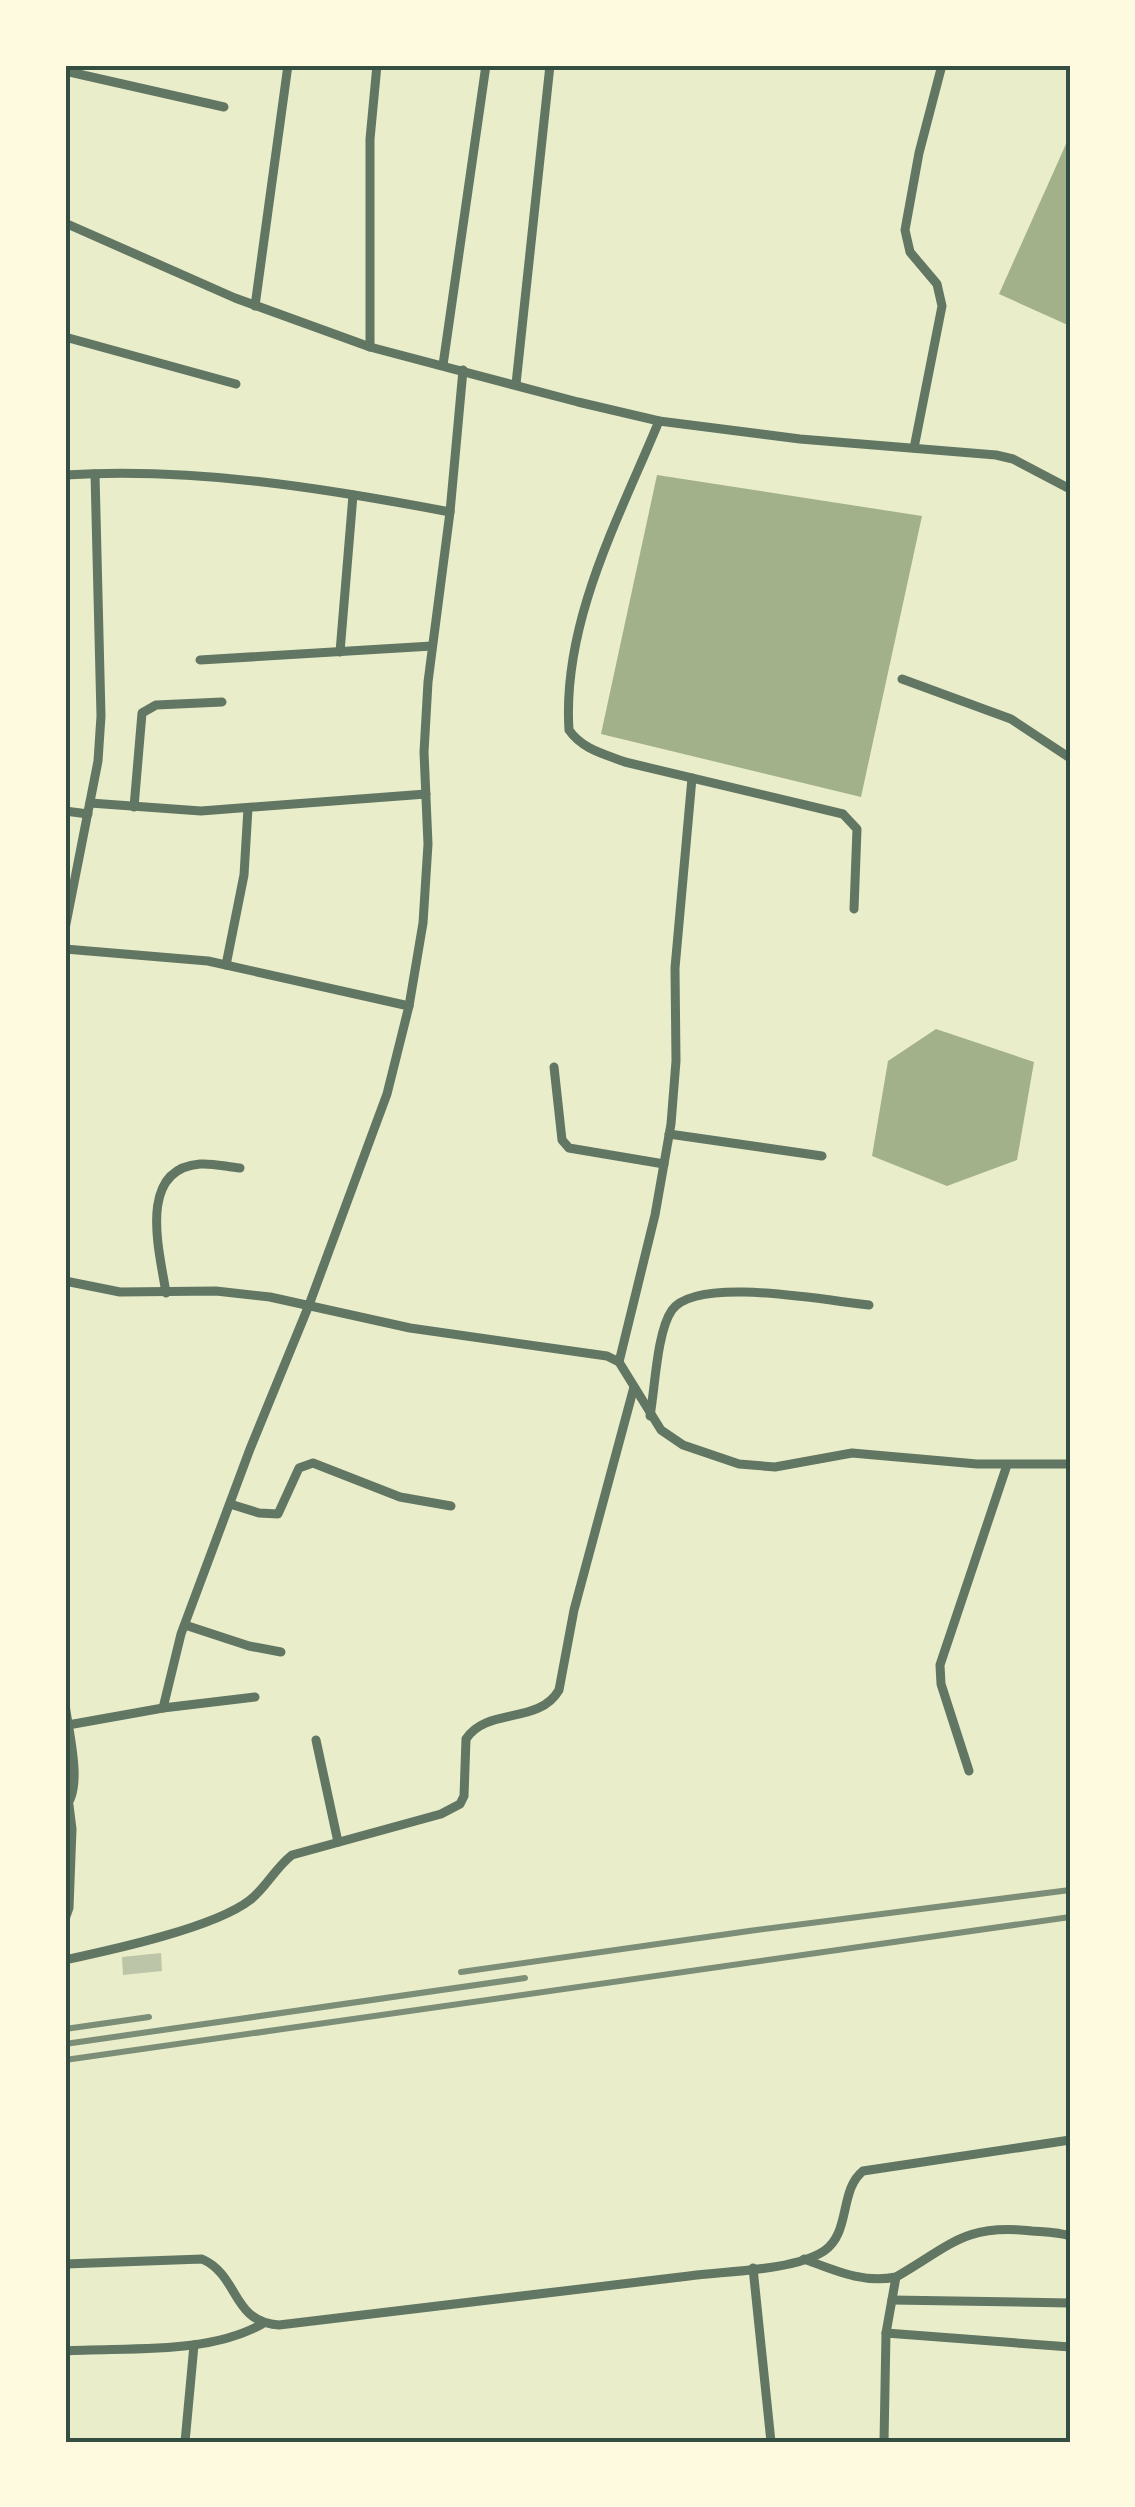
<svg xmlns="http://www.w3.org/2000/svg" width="1135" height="2507" font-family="Bitter,serif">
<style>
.water{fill:#a3b18a}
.building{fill:#bcc5a7}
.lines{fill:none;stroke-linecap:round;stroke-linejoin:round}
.minor{stroke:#617663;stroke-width:9}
.rail{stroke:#7c8e77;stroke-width:6}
.neatline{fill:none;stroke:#344e41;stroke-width:4}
</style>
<rect width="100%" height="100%" fill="#e9edc9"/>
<g class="water">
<path d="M 1070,135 L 1070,326 L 999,294 Z"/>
<path d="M 657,475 L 922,516 L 861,797 L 601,734 Z"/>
<path d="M 936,1029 L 1034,1062 L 1017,1160 L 947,1186 L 872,1156 L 888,1061 Z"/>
</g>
<path class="building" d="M 161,1953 L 162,1971 L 123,1975 L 122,1957 Z"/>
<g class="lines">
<g class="minor">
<path d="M 65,71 L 224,107"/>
<path d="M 65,223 L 235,298 L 370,347 L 578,402 L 659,421 L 800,439 L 996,455 L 1013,459 L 1070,489"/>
<path d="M 255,306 L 288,65"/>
<path d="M 65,337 L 236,384"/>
<path d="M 370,347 L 370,139 L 377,65"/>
<path d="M 443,365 L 486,65"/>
<path d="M 516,384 L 550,65"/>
<path d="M 659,421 C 619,518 562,622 569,730 C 582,749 604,754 625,762 L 843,814 L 857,829 L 854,909"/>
<path d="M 914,448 L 942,306 L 937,284 L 910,252 L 905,230 L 919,153 L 942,65"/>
<path d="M 65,475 C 194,467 324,488 450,512"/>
<path d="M 340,652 L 353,495"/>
<path d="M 200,660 L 432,646"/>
<path d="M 902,679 L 1011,719 L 1070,758"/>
<path d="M 90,803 L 201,811 L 426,794"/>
<path d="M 134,807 L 142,713 L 156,705 L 222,702"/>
<path d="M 65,811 L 88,814"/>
<path d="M 65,929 L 98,761 L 101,716 L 95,474"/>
<path d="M 65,949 L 208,961 L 409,1006"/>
<path d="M 226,965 L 244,875 L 248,808"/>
<path d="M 554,1067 L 562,1140 L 569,1148 L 664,1164"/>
<path d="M 669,1134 L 822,1156"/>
<path d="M 65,1281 L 120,1292 L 216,1291 L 270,1297 L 410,1328 L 607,1356 L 619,1362 L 661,1430 L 683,1445 L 739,1464 L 775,1467 L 852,1453 L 977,1464 L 1070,1464"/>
<path d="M 166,1293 C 160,1253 136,1169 200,1164 C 213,1163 227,1167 240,1168"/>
<path d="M 619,1362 L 655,1215 L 671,1124 L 676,1061 L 675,968 L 692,778"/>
<path d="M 650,1416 C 655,1388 657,1331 672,1310 C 697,1275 828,1301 869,1305"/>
<path d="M 230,1504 L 259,1513 L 278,1514 L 299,1468 L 313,1463 L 400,1497 L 451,1506"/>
<path d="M 185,1625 L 249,1646 L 281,1652"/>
<path d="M 65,1704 C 68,1730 84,1788 65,1807"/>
<path d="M 163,1708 L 181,1634 L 250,1449 L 309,1305 L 387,1094 L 409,1006 L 423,923 L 428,844 L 424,752 L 428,682 L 450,512 L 463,370"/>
<path d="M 68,1725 L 163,1708 L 255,1697"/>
<path d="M 316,1740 L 338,1842"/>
<path d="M 969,1771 L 941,1684 L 940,1665 L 1007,1465"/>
<path d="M 65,1919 L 69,1908 L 72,1829 L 69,1805"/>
<path d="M 65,1960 C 111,1950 214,1928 250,1900 C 266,1888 275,1868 292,1855 L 441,1814 L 460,1804 L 464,1796 L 466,1739 C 486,1707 539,1725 559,1690 L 574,1610 L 634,1387"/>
<path d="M 804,2259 C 834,2270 863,2284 896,2277 C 950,2246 965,2223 1032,2231 C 1044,2232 1058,2232 1070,2236"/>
<path d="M 65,2264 L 202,2259 C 240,2276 231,2322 279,2325 C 415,2308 552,2293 689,2276 C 726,2271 793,2271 824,2251 C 851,2233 839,2190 863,2171 L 1070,2140"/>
<path d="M 753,2268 L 771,2442"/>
<path d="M 892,2300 L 1070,2303"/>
<path d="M 886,2333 L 1070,2347"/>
<path d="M 65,2351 C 127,2347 207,2355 262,2324"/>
<path d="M 185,2442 L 194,2345"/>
<path d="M 884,2442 L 886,2333 L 896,2277"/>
</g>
<g class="rail">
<path d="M 461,1972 L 749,1931 L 1070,1890"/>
<path d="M 65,2029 L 149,2017"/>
<path d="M 65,2044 L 525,1978"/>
<path d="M 65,2060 L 1070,1917"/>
</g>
</g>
<rect width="1135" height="2507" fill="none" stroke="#fefae0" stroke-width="135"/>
<rect x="68" y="68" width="1000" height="2372" class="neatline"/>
</svg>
